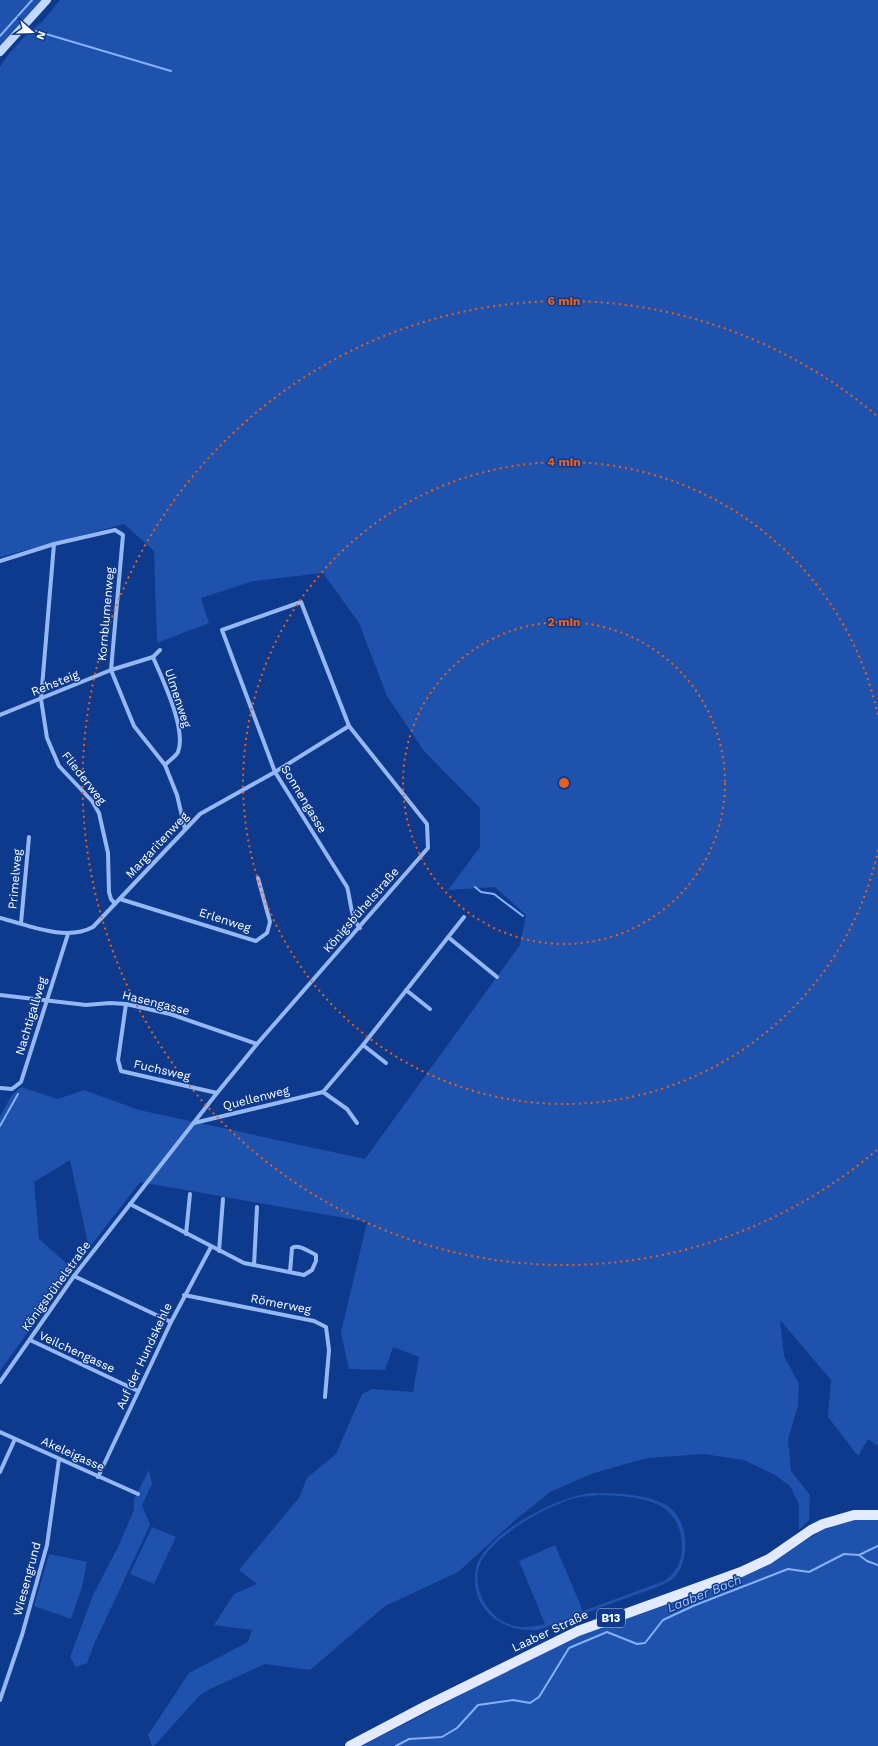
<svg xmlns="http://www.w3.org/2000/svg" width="878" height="1746" font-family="'Work Sans',sans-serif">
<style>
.green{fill:#1f52ad;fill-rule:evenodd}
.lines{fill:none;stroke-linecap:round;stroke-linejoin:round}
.stream{stroke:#86b0f7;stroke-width:2}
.street{stroke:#95b7f3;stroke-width:4}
.secondary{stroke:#c4d8fd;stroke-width:8}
.primary{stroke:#e1eaff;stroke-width:10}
.ring{fill:none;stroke:#e96118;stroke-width:2;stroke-dasharray:2 4}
.labels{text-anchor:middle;stroke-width:3;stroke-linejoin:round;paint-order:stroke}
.shield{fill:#0e3a8d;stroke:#b7c4dd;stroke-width:1}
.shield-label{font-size:11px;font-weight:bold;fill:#fff}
.street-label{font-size:12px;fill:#fff;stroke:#0e3a8d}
.water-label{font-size:13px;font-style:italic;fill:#a0c1fb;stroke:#0e3a8d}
.centre{fill:#e96118;stroke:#0e3a8d;stroke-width:2}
.ring-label{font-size:12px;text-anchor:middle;font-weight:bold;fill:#e96118;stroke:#0e3a8d;stroke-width:3;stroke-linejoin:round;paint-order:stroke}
</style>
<rect width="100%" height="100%" fill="#0e3a8d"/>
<g class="green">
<path d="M 0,0 L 50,0 L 0,54 Z"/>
<path d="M 60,0 L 878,0 L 878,1446 L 868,1439 L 858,1456 L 828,1417 L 831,1380 L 780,1320 L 784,1356 L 799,1384 L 798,1406 L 788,1439 L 791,1471 L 810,1495 L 809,1520 L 799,1530 L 799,1504 L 790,1486 L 775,1475 L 744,1460 L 703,1454 L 648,1458 L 629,1463 L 591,1474 L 550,1492 L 513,1522 L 458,1572 L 385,1606 L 310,1670 L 265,1664 L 210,1689 L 200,1695 L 154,1746 L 152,1746 L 148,1735 L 189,1673 L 248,1642 L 252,1630 L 214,1625 L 234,1594 L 257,1584 L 239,1570 L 299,1498 L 307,1478 L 336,1454 L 362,1394 L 372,1389 L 413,1392 L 419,1357 L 393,1347 L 385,1370 L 349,1369 L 341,1333 L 367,1222 L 140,1182 L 89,1248 L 70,1160 L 34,1182 L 39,1239 L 73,1269 L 0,1371 L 0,1117 L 11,1096 L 21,1087 L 58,1099 L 84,1090 L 139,1110 L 365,1159 L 520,945 L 526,915 L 495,887 L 448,890 L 480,847 L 480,808 L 424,751 L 387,696 L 359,623 L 323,573 L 253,581 L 201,598 L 209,623 L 157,643 L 154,551 L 124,524 L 0,557 L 0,67 L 8,55 L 27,34 L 42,22 Z"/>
<path d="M 149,1470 L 152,1484 L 142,1505 L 150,1525 L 95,1642 L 87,1663 L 76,1667 L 70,1657 L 93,1595 L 118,1547 L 134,1510 L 134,1499 Z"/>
<path d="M 592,1493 C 613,1493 646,1494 664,1504 C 688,1516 691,1554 677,1574 C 673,1580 666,1583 660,1586 L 538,1630 C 508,1633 477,1615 475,1583 C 475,1576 475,1568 478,1562 C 493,1530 559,1496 592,1493 ZM 600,1495 C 639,1497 681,1498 682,1547 C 682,1562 676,1573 664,1581 L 583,1611 L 555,1545 L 519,1561 L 545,1624 C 533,1627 521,1629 509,1624 C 487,1616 471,1587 480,1564 C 491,1537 549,1504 576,1498 C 584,1496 592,1496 600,1495 Z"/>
<path d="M 853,1520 L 878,1520 L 878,1746 L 362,1746 L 579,1634 L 789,1551 L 822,1530 Z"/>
<path d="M 152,1527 L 176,1537 L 154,1584 L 130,1574 Z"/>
<path d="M 49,1554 L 87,1562 L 82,1587 L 71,1619 L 34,1606 Z"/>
</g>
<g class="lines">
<g class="stream">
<path d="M 36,31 L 171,71"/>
<path d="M 0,36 L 32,0"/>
<path d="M 475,887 L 481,892 L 494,894 L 523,916"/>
<path d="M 0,1126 L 18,1094"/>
<path d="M 859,1555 L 867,1561 L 878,1565"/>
<path d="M 396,1746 L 409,1739 L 442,1737 L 457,1728 L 478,1705 L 513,1700 L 530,1703 L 539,1697 L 569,1648 L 607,1632 L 637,1644 L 645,1643 L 663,1620 L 693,1606 L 788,1569 L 809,1572 L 844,1554 L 859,1555 L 878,1546"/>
</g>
<g class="street">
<path d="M 54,544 L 41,699 L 47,738 L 59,766 L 92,801 L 99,813 L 108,853 L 109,892 L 111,899 L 115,904"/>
<path d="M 0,561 L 54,544 L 115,530 L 123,535 L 111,670 L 134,726 L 165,765 L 177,795 L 185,829"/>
<path d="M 153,657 C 162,679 187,729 178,752 C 176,756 169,761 165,765"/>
<path d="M 0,715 L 111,670 L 153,657 L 160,650"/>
<path d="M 120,899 L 256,941 L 267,933 L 270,922 L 258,878"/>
<path d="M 0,918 C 28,925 66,942 93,927 L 200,814 L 275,772 L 349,726"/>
<path d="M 21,923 L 29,837"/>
<path d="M 448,937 L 497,977"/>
<path d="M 406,990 L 430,1009"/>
<path d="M 0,995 L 86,1005 L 110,1003 L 126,1004 L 170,1014 L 257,1044"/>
<path d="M 126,1004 L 118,1060 L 121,1071 L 217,1093"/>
<path d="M 363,1045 L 386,1063"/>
<path d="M 0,1088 L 12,1089 L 21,1082 L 68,934"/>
<path d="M 323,1092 L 347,1109 L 357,1123"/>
<path d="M 194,1123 L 323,1092 L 363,1045 L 464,917"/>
<path d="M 130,1204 L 244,1263 L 304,1275 L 312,1270 L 316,1261 L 316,1255 C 308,1251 299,1244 292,1248 L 290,1272"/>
<path d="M 186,1234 L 190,1194"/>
<path d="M 219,1251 L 223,1199"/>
<path d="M 254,1265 L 257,1207"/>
<path d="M 74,1276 L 171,1322"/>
<path d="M 184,1295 L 314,1321 L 326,1327 L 329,1350 L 325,1397"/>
<path d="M 30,1340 L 138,1391"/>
<path d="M 0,1382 L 74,1276 L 217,1093 L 257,1044 L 428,848 L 427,824 L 349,726 L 301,602 L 222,630 L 275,772 L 347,887 C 351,900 350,917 360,928"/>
<path d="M 0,1432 L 138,1494"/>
<path d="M 0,1472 L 15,1439"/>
<path d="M 98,1477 L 171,1322 L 211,1247"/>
<path d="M 0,1700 L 22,1635 L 47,1545 L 59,1459"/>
</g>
<path class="secondary" d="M 0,52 L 47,0"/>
<path class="primary" d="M 350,1746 L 426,1706 L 578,1631 L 741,1572 L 769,1559 L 811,1530 L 823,1524 L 854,1515 L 878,1515"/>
</g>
<g class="ring">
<circle cx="564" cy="783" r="161"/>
<path d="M878 850A321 321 0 1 1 878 716"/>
<path d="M877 1150A482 482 0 1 1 877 416"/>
</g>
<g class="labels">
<rect class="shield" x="597" y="1609" width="28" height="18" rx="3"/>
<g class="shield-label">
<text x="611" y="1622">B13</text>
</g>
<g class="street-label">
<text transform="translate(106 614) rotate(-85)" y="4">Kornblumenweg</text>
<text transform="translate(55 683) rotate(-22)" y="4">Rehsteig</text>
<text transform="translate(178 698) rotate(72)" y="4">Ulmenweg</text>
<text transform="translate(84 778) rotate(52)" y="4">Fliederweg</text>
<text transform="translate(304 799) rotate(59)" y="4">Sonnengasse</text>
<text transform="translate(157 845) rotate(-47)" y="4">Margaritenweg</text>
<text transform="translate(15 879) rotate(-85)" y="4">Primelweg</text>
<text transform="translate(361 910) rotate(-49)" y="4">Königsbühelstraße</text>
<text transform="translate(225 920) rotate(18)" y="4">Erlenweg</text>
<text transform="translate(156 1003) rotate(14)" y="4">Hasengasse</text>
<text transform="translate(31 1016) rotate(-73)" y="4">Nachtigallweg</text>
<text transform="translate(162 1070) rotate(13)" y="4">Fuchsweg</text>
<text transform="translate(256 1098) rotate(-14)" y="4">Quellenweg</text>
<text transform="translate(56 1286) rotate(-54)" y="4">Königsbühelstraße</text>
<text transform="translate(281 1304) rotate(11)" y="4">Römerweg</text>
<text transform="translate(77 1352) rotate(25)" y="4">Veilchengasse</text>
<text transform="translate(144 1356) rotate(-65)" y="4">Auf der Hundskehle</text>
<text transform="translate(73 1454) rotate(24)" y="4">Akeleigasse</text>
<text transform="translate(27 1579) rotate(-75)" y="4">Wiesengrund</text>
<text transform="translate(550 1631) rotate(-25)" y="4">Laaber Straße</text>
</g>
<g class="water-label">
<text transform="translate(704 1593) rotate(-22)" y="5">Laaber Bach</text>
</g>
</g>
<circle cx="564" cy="783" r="6" class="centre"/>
<g class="ring-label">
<text x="564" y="305">6 min</text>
<text x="564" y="466">4 min</text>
<text x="564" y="626">2 min</text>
</g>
<g transform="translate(32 32) rotate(110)" stroke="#0e3a8d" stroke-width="3" paint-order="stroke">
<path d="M0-3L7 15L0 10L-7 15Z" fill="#ffffff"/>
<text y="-6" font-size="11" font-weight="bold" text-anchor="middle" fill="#ffffff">N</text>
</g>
</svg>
